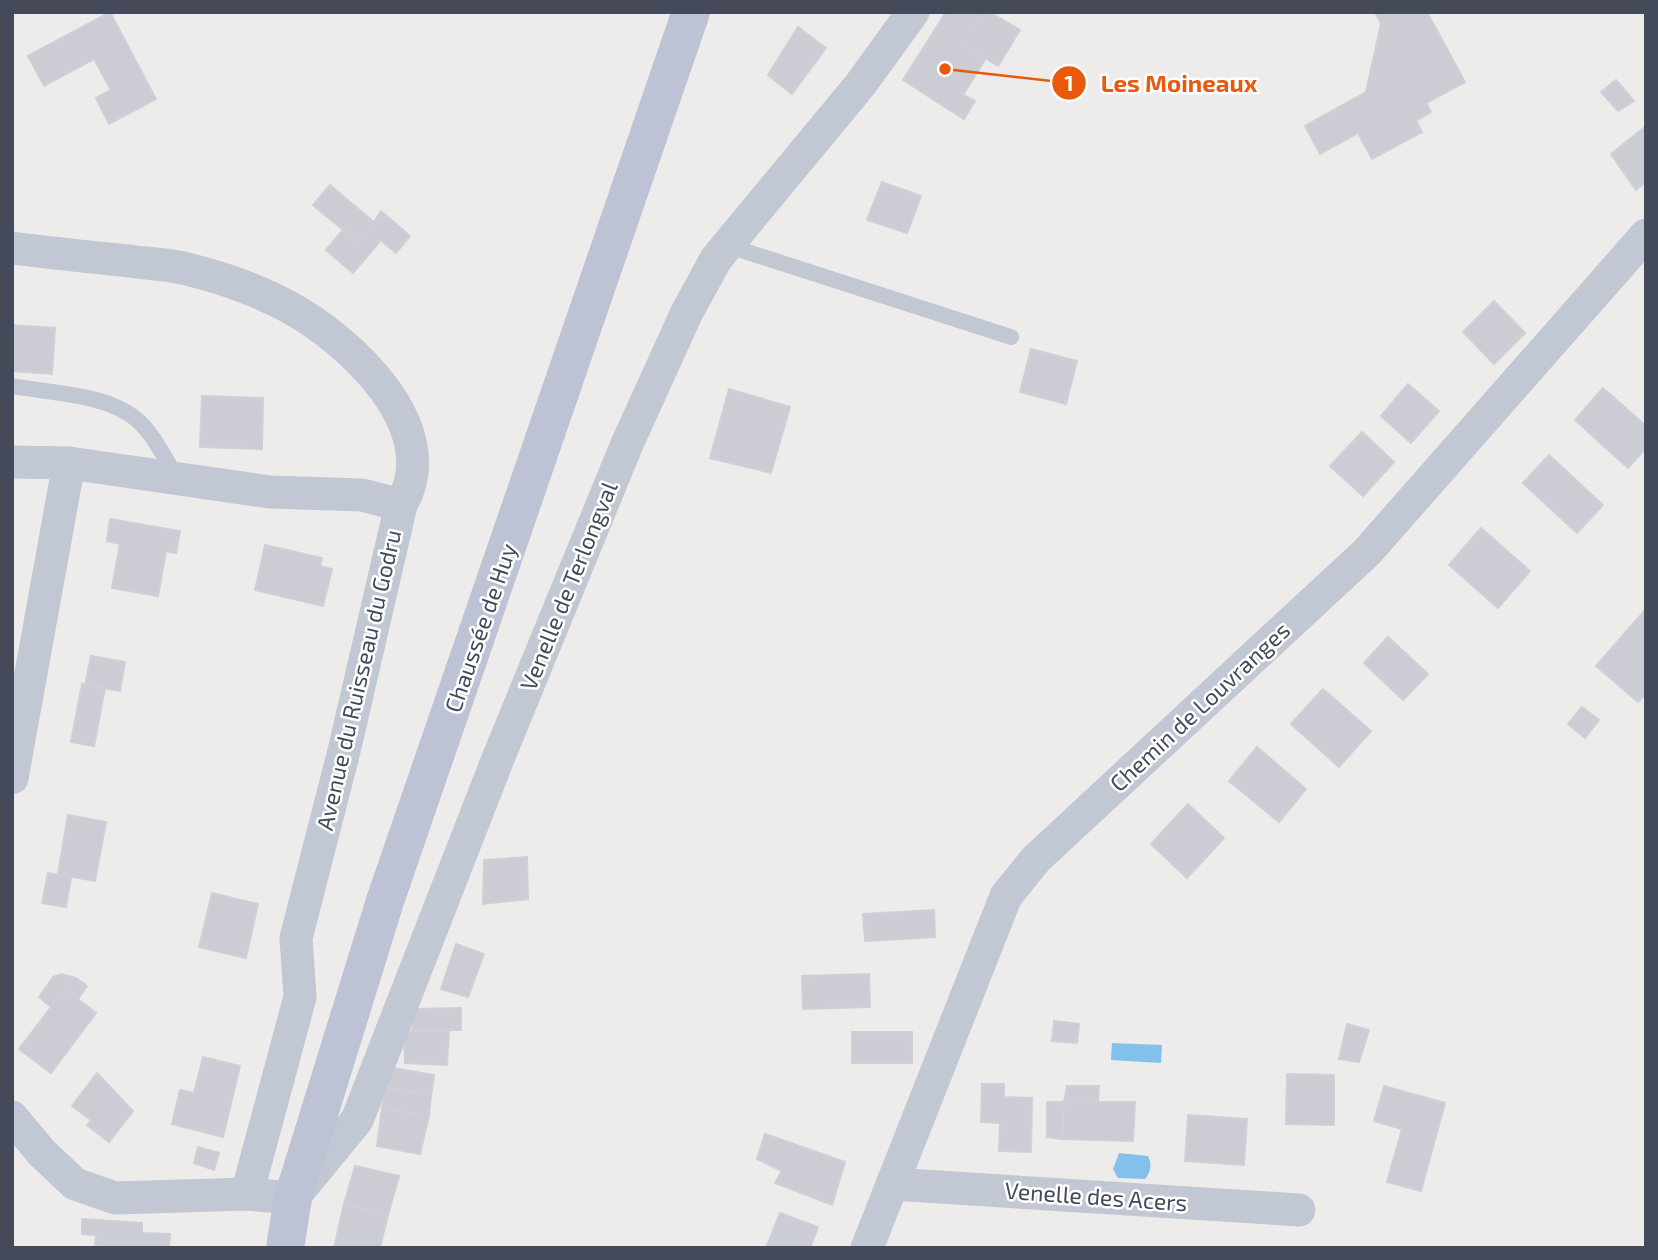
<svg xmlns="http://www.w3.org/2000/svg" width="1658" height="1260" font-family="'Exo 2',sans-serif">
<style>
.water{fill:#83c0ec}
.building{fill:#cbccd4;stroke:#cfd0d7;stroke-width:2}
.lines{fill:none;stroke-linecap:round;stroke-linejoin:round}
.service{stroke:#c1c7d3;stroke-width:16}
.minor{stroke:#c1c7d3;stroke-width:33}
.secondary{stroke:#bdc3d5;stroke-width:38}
.labels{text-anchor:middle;stroke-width:5;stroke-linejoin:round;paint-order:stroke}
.street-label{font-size:23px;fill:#444a59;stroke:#fff}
.leader{fill:none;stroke:#e8590c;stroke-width:2.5}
.callout-dot{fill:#e8590c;stroke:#fff;stroke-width:2.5}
.mark-label{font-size:21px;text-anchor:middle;font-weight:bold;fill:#fff}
.callout-label{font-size:24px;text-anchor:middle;font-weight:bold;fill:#e8590c;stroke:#fff;stroke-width:5;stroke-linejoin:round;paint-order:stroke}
</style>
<rect width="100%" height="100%" fill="#eeeceb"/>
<g class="water">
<path d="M 1112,1043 L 1162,1045 L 1161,1063 L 1111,1060 Z"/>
<path d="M 1119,1153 L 1148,1156 C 1152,1164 1151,1172 1145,1179 L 1118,1178 L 1113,1169 Z"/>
</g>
<g class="building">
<path d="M 110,12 L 156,99 L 109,124 L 96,98 L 111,90 L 94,59 L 44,86 L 28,56 Z"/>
<path d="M 946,12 L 983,12 L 963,44 L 986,58 L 963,95 L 975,101 L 964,119 L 903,80 Z"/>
<path d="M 983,12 L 995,12 L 993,14 L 1020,30 L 998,66 L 963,44 Z"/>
<path d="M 1375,12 L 1427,12 L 1465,82 L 1426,103 L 1431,112 L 1416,121 L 1422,132 L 1372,159 L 1358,133 L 1320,154 L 1305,126 L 1366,92 L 1381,24 Z"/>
<path d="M 798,27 L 826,48 L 792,94 L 768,75 Z"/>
<path d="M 1616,80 L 1634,101 L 1618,111 L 1601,92 Z"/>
<path d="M 1646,126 L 1646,182 L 1636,190 L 1611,154 Z"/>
<path d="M 882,182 L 921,196 L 907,233 L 867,220 Z"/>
<path d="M 330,185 L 375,223 L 358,242 L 313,205 Z"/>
<path d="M 381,211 L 410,236 L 396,253 L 369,230 Z"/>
<path d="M 343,230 L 358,242 L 369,230 L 381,240 L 353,273 L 326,250 Z"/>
<path d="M 1494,301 L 1525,333 L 1494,364 L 1463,332 Z"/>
<path d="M 12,325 L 55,328 L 52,374 L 12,371 Z"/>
<path d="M 1031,349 L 1077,361 L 1066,404 L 1020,392 Z"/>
<path d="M 1408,384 L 1439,411 L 1411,443 L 1381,416 Z"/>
<path d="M 1603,388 L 1646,426 L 1646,448 L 1628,468 L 1575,420 Z"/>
<path d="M 729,389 L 790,407 L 771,473 L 710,458 Z"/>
<path d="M 202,396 L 263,398 L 262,449 L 200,447 Z"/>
<path d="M 1362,432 L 1394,462 L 1363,496 L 1330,466 Z"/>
<path d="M 1549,455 L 1603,505 L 1577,533 L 1523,483 Z"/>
<path d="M 110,519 L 180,531 L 176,553 L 166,551 L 158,596 L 112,588 L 120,544 L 107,541 Z"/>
<path d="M 1481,528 L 1530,571 L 1498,608 L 1449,565 Z"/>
<path d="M 265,545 L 322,558 L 320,566 L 332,569 L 323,606 L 255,590 Z"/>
<path d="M 1646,609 L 1646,693 L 1638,702 L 1596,666 Z"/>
<path d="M 1388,637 L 1428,674 L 1403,700 L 1364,663 Z"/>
<path d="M 91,656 L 125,662 L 120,691 L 85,685 Z"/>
<path d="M 82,684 L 105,688 L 94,746 L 71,742 Z"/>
<path d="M 1323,689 L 1371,731 L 1339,767 L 1291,724 Z"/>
<path d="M 1582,707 L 1599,720 L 1585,738 L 1568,724 Z"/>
<path d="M 1257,747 L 1306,789 L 1279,822 L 1229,781 Z"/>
<path d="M 1188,804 L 1224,838 L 1187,878 L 1151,844 Z"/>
<path d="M 68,815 L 106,822 L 95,881 L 58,874 Z"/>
<path d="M 527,857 L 528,899 L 483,904 L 484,860 Z"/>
<path d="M 48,873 L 71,877 L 66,907 L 42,903 Z"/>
<path d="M 212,893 L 258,904 L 246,958 L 199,947 Z"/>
<path d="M 934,910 L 935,937 L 865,941 L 863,914 Z"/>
<path d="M 456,944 L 484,954 L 468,997 L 441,989 Z"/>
<path d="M 61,974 L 76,978 L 87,986 L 78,999 L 65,989 L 51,1007 L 39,997 L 53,977 Z"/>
<path d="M 869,974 L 870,1007 L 803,1009 L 802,976 Z"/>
<path d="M 65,989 L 96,1013 L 51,1073 L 19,1049 Z"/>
<path d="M 461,1008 L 461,1030 L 412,1031 L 413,1009 Z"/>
<path d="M 1054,1021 L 1079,1024 L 1077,1043 L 1052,1041 Z"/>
<path d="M 1347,1024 L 1369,1030 L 1359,1062 L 1339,1059 Z"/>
<path d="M 404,1031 L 449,1031 L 447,1065 L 405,1063 Z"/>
<rect x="852" y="1032" width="60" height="31"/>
<path d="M 203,1057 L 240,1066 L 223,1137 L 172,1124 L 180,1090 L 194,1093 Z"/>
<path d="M 388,1067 L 434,1075 L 431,1095 L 386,1087 Z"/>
<path d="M 97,1073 L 133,1111 L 109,1142 L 87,1125 L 91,1120 L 72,1106 Z"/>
<path d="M 1287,1074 L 1334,1075 L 1334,1125 L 1286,1124 Z"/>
<path d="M 982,1084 L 1004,1084 L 1004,1097 L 1032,1098 L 1031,1152 L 999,1151 L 1000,1123 L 981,1122 Z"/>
<path d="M 1067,1086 L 1099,1086 L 1098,1102 L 1064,1102 Z"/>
<path d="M 1384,1086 L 1445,1103 L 1421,1191 L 1387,1182 L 1402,1129 L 1374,1121 Z"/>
<path d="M 386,1087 L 431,1095 L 429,1116 L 382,1108 Z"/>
<path d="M 1047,1102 L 1064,1102 L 1062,1139 L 1047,1137 Z"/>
<path d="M 1064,1102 L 1135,1102 L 1133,1141 L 1062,1139 Z"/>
<path d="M 382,1108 L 429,1116 L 420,1154 L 377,1146 Z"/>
<path d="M 1188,1115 L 1247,1119 L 1244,1165 L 1185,1161 Z"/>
<path d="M 765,1134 L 845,1162 L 832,1205 L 775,1183 L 782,1171 L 757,1159 Z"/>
<path d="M 198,1147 L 219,1153 L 214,1170 L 194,1163 Z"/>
<path d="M 355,1166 L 399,1176 L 388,1215 L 344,1204 Z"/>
<path d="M 344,1204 L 388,1215 L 380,1248 L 334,1248 Z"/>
<path d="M 780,1213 L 818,1227 L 810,1248 L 766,1248 Z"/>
<path d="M 82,1219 L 142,1223 L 142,1233 L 170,1234 L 169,1248 L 95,1248 L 96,1235 L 82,1234 Z"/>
</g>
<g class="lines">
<g class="service">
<path d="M 729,246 L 1011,337"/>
<path d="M 12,386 C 50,393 107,394 136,419 C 153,433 164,457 176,476"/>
</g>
<g class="minor">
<path d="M 12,248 C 51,253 90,257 129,261 C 148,264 168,264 187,269 C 220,277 257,290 287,306 C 350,340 446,428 401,505"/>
<path d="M 12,462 L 69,463 L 270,492 L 362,495 L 401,505 L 344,751 L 296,938 L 300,997 L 247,1194"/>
<path d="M 12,778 L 69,463"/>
<path d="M 12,1117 L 42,1153 L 75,1184 L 115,1198 L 247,1194 L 293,1198 L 357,1120 L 499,756 L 627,444 L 687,312 L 716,259 L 860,85 L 913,12"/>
<path d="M 892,1184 L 1299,1210"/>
<path d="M 867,1248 L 1006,896 L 1036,859 L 1367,552 L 1646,235"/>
</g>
<path class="secondary" d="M 285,1248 L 293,1198 L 385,901 L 691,12"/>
</g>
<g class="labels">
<g class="street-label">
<text transform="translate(569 586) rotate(-68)" y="8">Venelle de Terlongval</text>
<text transform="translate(481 628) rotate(-71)" y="8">Chaussée de Huy</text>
<text transform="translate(359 680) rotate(-77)" y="8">Avenue du Ruisseau du Godru</text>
<text transform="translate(1200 707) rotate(-43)" y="8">Chemin de Louvranges</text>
<text transform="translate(1096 1197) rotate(4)" y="8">Venelle des Acers</text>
</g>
</g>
<path class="leader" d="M945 69L1069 83"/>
<g class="callout-dot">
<circle cx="945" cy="69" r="7"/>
<circle cx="1069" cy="83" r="18"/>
</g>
<g class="mark-label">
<text x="1069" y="91">1</text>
</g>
<g class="callout-label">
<text x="1179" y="92">Les Moineaux</text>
</g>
<rect width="1658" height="1260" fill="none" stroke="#444a59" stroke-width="28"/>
</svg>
